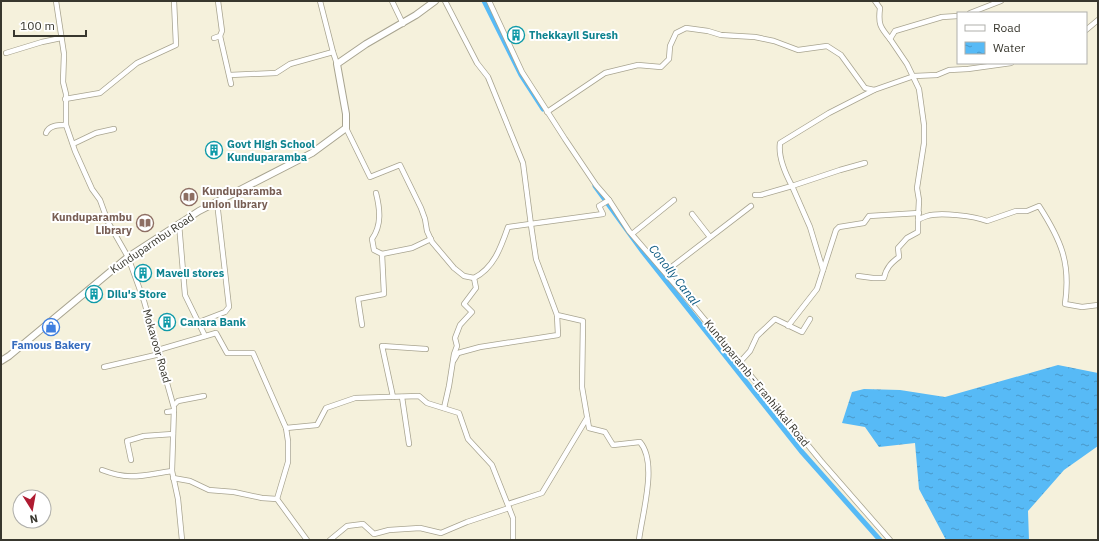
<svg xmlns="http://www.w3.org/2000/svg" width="1099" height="541" font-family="'IBM Plex Sans',sans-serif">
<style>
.water{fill:url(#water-ripples)}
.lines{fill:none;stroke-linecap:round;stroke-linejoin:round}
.canal{stroke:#57baf6;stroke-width:5}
.minor-casing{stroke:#a8a490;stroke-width:6}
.secondary-casing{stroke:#a8a490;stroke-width:8}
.minor{stroke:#fff;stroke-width:4.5}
.secondary{stroke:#fff;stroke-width:6}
.labels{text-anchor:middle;stroke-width:4;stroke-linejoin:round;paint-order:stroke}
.culture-label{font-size:11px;font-weight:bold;fill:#0d838f;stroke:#fff;text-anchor:start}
.education-label{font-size:11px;font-weight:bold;fill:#785e54;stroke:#fff;text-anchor:start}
.street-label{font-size:11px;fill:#38372e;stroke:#fff}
.shop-label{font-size:11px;font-weight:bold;fill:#366cbe;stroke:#fff}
.water-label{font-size:12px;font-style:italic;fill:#0b5981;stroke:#fff}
</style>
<defs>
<pattern id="water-ripples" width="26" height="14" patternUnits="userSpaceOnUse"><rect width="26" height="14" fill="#57baf6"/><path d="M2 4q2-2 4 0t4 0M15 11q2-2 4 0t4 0" fill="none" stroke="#4998c8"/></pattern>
</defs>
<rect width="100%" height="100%" fill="#f5f1dc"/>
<path class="water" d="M 1058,365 L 1098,373 L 1098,446 L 1064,470 L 1028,511 L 1029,540 L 946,540 L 919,489 L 915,443 L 879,447 L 865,427 L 842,423 L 852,392 L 864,389 L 900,390 L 945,397 Z"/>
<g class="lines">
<g class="canal">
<path d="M 484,1 L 521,75 L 543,109"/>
<path d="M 595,186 L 643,252 L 801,451 L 880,540"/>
</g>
<g class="minor-casing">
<g id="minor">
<path d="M 56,1 L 64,54 L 63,82 L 66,94 L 66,125 L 75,151 L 92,189 L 100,200 L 108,222 L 128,257 L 144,301 L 174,408 L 172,471 L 178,499 L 182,540"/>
<path d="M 320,1 L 333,52 L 337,64"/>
<path d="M 392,1 L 403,24"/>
<path d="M 445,1 L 477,63 L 488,77 L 523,163 L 531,225 L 536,259 L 557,315 L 583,321 L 582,387 L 589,428 L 605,432 L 613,445 L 640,442 C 658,463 642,514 639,540"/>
<path d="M 489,1 L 522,72 L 565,139 L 596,185 L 609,200 L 629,231 L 686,297 L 821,461 L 890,540"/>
<path d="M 875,1 L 880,8 C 878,24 880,27 890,39"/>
<path d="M 970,13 L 1001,1"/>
<path d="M 958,16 L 942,17 L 895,31 L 890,39 L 907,64 L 919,89 L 924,125 L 924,143 L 917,188 L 919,200 L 918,220 C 921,218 924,217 927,216 C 940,212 974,216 987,221 L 1016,211 L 1027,211 L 1039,206 C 1061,240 1071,263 1065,304 L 1082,307 L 1098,305"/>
<path d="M 1086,30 L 1098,20"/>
<path d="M 220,36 L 231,84"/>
<path d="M 214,38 L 220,36 L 222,31 L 218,1"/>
<path d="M 6,53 L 42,42 L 61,38"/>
<path d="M 230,75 L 276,73 L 290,64 L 333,52"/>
<path d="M 65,99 L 100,93 L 137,63 L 176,45 L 174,1"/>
<path d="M 547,112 L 605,73 L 638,65 L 661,67 L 669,59 L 670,46 L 676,33 L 686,28 L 708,31 L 721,35 L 755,37 L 774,41 L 798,50 L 827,46 L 841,55 L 865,88 L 874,90 L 914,76 L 937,75 L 949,70 L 968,69 L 1011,63"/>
<path d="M 346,128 L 370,177 L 400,165 L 421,208 L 425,219 L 427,231 L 432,242 L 454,268 L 464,276 L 474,278"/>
<path d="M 46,133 C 49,125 59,125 66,125"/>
<path d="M 73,144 L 96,133 L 114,129"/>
<path d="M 376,193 C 380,209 382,225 372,239 L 374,250 L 382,254 L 412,248 L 431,239"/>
<path d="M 755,195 L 761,195 L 792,186 C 785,173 778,157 780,143 L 829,113 L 874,90"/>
<path d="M 692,214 L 710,237"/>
<path d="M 179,224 L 185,295 L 205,336"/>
<path d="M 632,234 L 674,200"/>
<path d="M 823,270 L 810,227 L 792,186 L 840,170 L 865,163"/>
<path d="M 665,272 L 751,206"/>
<path d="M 858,276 L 873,278 L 884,278 C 886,268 891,263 899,257 L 898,248 L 907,238 L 918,232 L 918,220"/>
<path d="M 199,322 L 225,312 L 229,307 L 217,202"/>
<path d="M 362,325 L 358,299 L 384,294 L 382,254"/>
<path d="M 788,326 L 817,289 L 836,230 L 839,227 L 864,223 L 869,216 L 919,213"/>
<path d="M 158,350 L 216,333 L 227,353 L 253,353 L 286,428 L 317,425 L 326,408 L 355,398 L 419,396 L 427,403 L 459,413 L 468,439 L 492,465 L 513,518 L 513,540"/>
<path d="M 454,360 L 458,353 L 480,347 L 558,335 L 557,315"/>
<path d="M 740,362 L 750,351 L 757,336 L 775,319 L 802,332 L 810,319"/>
<path d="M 104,367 L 160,354"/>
<path d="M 393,397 L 382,346 L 426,349"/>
<path d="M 402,397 L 409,444"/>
<path d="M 174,405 L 178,401 L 204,396"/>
<path d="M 444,408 L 449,386 L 454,354 L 457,346 L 455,338 L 460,325 L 472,312 L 464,304 L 476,288 L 474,278 C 494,268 501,247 508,227 L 603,214 L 599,206 L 609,200"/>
<path d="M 167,412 L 174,411"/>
<path d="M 131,460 L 127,441 L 144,436 L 173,434"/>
<path d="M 102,470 C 131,481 143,475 172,471"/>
<path d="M 173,478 L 190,481 L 209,490 L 234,492 L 262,498 L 277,499 L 307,540"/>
<path d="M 277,499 L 288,462 L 288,441 L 286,428"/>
<path d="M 508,504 L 542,493 L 587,418"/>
<path d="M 330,540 L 347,526 L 363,524 L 374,534 L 389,530 L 420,528 L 441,533 L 467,522 L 509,508"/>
</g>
</g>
<g class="secondary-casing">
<path id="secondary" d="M 1,361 L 9,356 L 128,257 L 199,211 L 312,153 L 346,128 L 346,114 L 337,64 L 366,44 L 416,15 L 435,1"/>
</g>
<use href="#minor" class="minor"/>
<use href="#secondary" class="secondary"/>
</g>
<defs>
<g id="building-ring" transform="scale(0.9)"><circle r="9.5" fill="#fff" stroke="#0f9aa8" stroke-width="1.5"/><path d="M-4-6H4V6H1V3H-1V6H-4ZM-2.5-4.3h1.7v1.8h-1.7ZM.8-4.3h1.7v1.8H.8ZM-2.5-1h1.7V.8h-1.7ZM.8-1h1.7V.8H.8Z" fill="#0f9aa8"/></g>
<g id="library-ring" transform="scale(0.9)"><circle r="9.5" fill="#fff" stroke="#8d6e63" stroke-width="1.5"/><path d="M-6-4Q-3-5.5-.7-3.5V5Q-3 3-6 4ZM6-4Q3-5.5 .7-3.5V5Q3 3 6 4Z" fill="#8d6e63"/></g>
<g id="shop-ring" transform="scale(0.9)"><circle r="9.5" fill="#fff" stroke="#3f7fe0" stroke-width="1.5"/><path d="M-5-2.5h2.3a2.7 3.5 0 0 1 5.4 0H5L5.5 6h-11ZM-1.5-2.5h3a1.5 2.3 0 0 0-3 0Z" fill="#3f7fe0"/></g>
</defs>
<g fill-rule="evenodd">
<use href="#building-ring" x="516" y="35"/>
<use href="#building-ring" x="214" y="150"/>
<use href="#library-ring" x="189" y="197"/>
<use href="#library-ring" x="145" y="223"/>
<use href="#building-ring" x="143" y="273"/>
<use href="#building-ring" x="94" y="294"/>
<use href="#building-ring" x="167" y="322"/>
<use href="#shop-ring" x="51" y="327"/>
</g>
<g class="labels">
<g class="culture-label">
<text x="529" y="39">Thekkayil Suresh</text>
<text x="227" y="148">Govt High School<tspan x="227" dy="13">Kunduparamba</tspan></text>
<text x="156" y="277">Maveli stores</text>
<text x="107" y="298">Dilu's Store</text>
<text x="180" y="326">Canara Bank</text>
</g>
<g class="education-label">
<text x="202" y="195">Kunduparamba<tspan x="202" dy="13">union library</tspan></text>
<text x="132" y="221" text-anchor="end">Kunduparambu<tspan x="132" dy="13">Library</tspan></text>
</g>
<g class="street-label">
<text transform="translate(152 243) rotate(-34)" y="4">Kunduparmbu Road</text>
<text transform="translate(157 346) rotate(74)" y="4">Mokavoor Road</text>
<text transform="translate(757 383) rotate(51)" y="4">Kunduparamb - Eranhikkal Road</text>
</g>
<g class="shop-label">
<text x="51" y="349">Famous Bakery</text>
</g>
<g class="water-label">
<text transform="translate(674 275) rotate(52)" y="4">Conolly Canal</text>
</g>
</g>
<rect width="1099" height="541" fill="none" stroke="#38372e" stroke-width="4"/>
<rect x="957" y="12" width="130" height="52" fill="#ffffff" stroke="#afafab"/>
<rect x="965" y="25" width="20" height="6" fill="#ffffff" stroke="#afafab"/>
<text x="993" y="32" font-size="12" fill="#38372e">Road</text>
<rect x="965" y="42" width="20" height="12" fill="url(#water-ripples)" stroke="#afafab"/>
<text x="993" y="52" font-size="12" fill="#38372e">Water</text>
<g transform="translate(32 509) rotate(169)"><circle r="19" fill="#ffffff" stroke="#afafab"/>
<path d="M0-3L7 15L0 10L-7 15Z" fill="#af1b31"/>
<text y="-6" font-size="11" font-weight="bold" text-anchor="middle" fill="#38372e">N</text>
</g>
<path d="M14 30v6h72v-6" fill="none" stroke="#38372e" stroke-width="2"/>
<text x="20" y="30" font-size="12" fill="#38372e" stroke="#ffffff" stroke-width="3" paint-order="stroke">100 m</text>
</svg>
